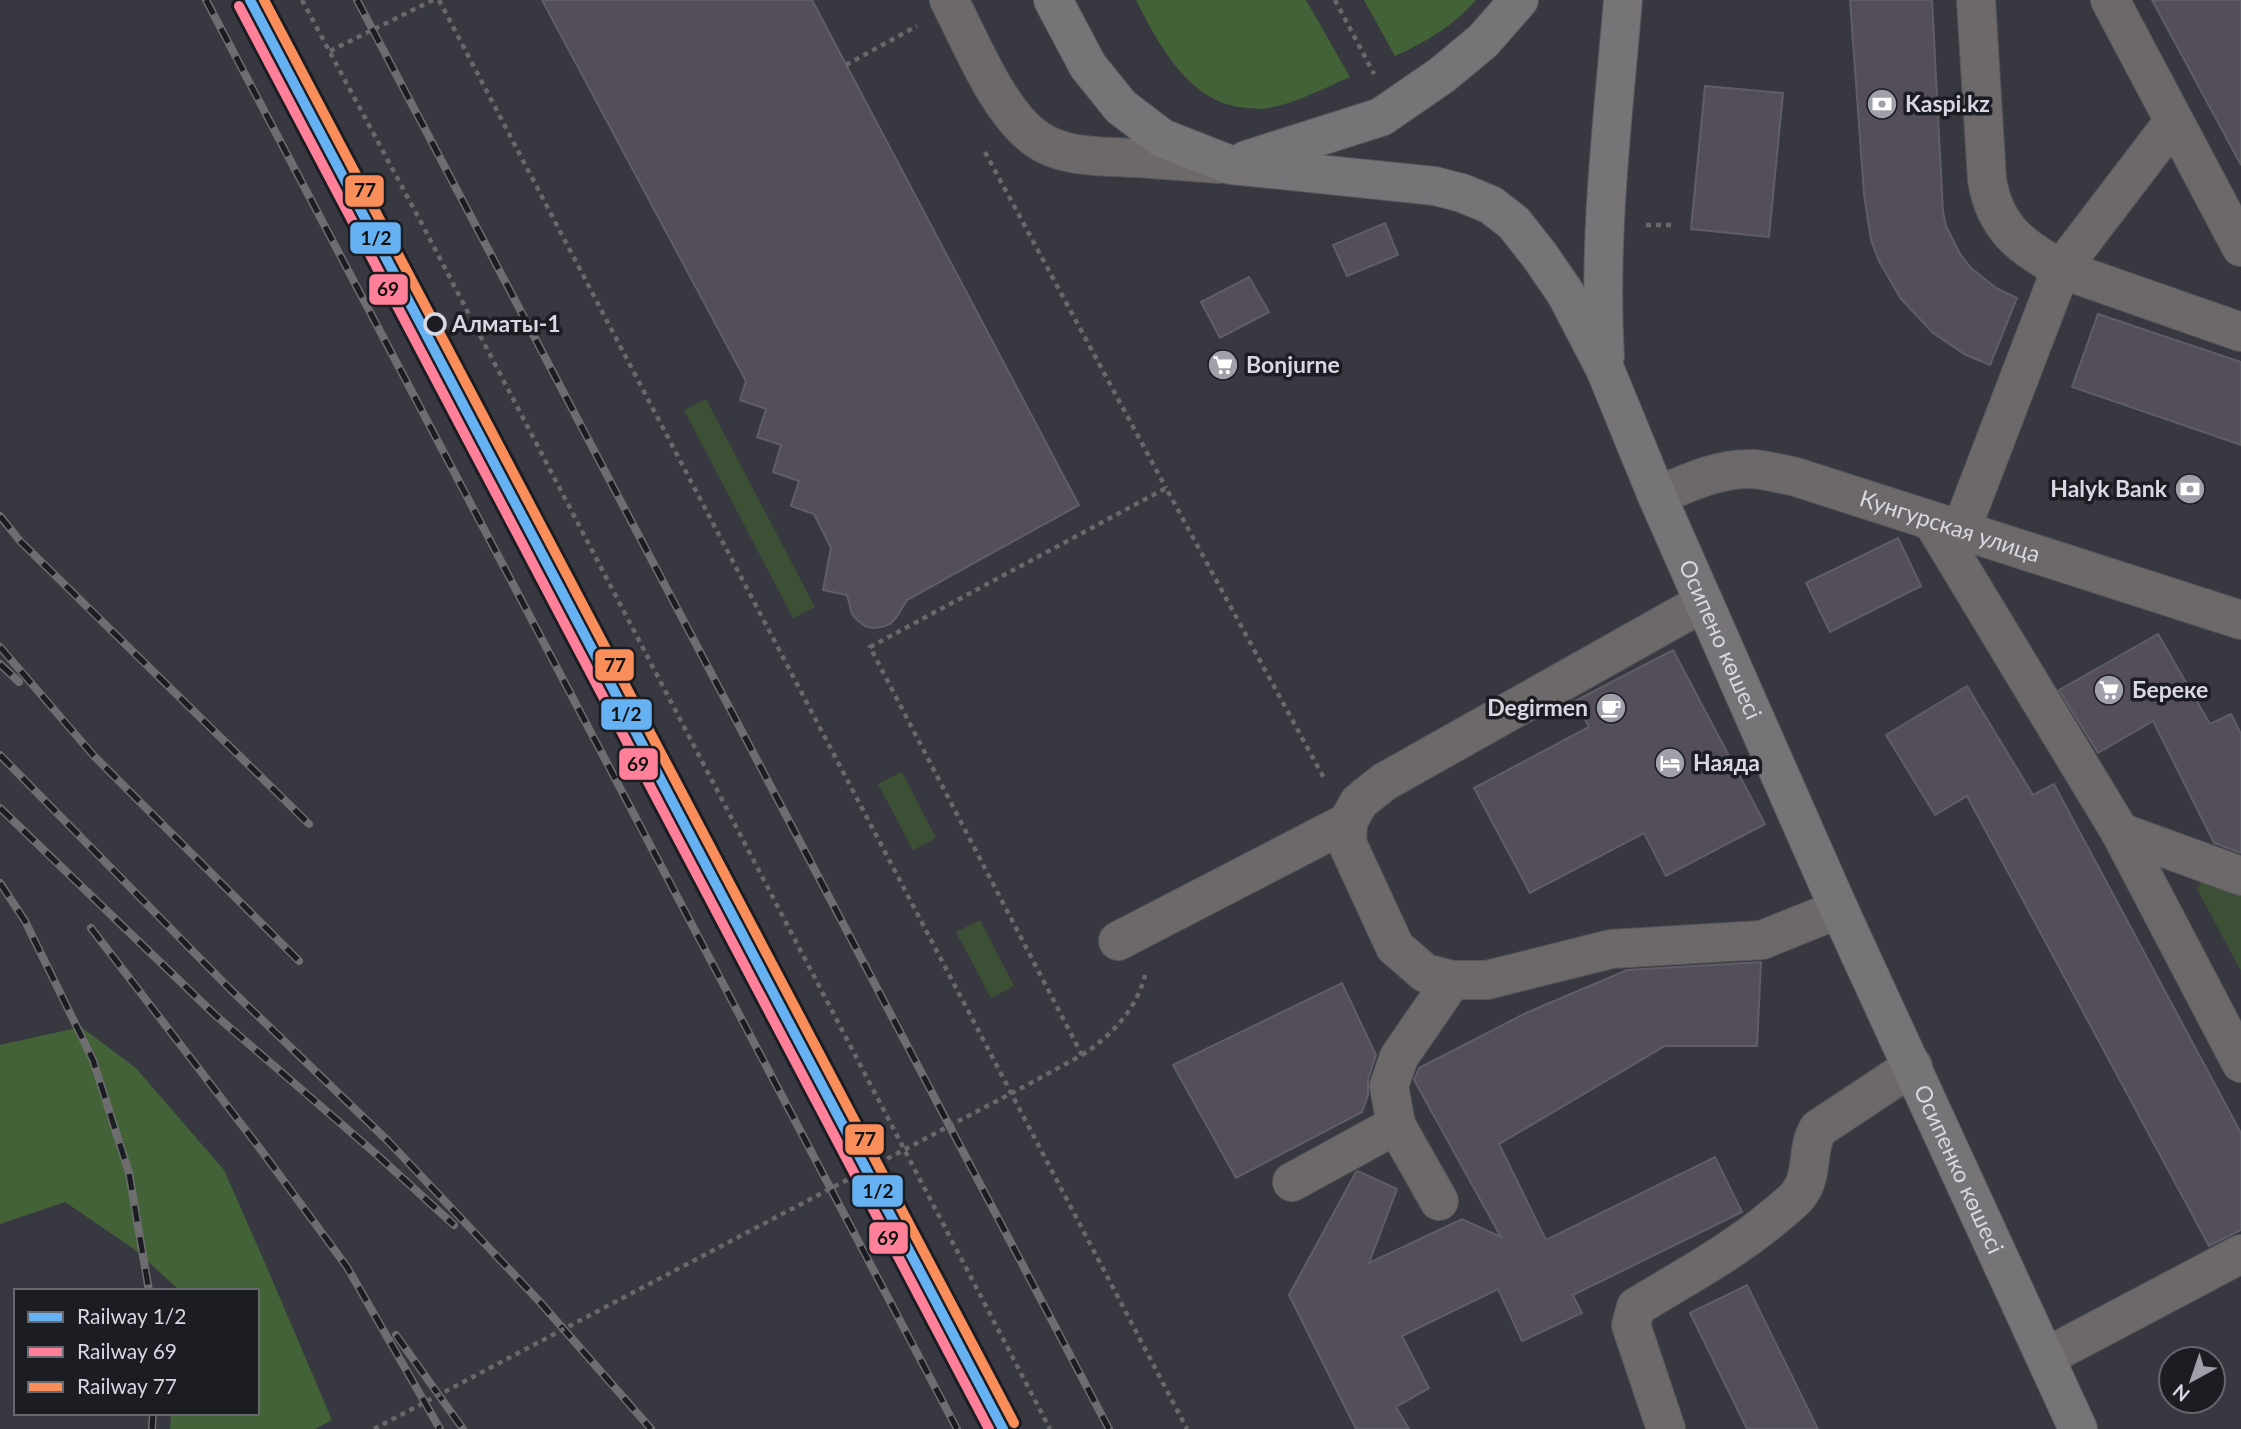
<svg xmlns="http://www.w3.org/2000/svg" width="2241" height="1429" font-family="Lato,sans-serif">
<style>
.green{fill:#3c5036}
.forest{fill:#436238}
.building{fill:#544e5a;stroke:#605e65;stroke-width:2}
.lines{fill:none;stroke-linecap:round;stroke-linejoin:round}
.minor-casing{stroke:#55565c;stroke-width:40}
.major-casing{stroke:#55565c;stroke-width:40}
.path{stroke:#6a686b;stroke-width:4.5;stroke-dasharray:5 5;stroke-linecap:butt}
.minor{stroke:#6d696a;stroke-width:38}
.major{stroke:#767476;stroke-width:38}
.rail-casing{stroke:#6e6e70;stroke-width:8}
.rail{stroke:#1c1c23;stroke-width:5;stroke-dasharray:16;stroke-linecap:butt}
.path-bridge{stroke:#6a686b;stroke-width:4.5;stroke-dasharray:5 5;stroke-linecap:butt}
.rail-1-casing{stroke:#1c1c23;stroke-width:16}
.rail-2-casing{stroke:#1c1c23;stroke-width:16}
.rail-3-casing{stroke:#1c1c23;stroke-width:16}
.rail-1{stroke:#66b1f2;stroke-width:10}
.rail-2{stroke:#ff8098;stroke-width:10}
.rail-3{stroke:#fa8e5a;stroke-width:10}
.stop-dot{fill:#1c1c23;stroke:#d7d8e2;stroke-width:3.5}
.labels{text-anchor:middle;stroke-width:7;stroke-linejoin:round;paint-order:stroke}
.poi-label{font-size:23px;font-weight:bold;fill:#d7d8e2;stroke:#1c1c23;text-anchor:start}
.stop-label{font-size:23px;font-weight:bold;fill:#d7d8e2;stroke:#1c1c23;text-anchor:start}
.street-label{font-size:23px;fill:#d7d8e2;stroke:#1c1c23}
.line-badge{stroke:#1c1c23;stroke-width:2.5}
.pale-badge-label{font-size:19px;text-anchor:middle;font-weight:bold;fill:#111}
</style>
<rect width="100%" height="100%" fill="#383840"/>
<g class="green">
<path d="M 706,399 L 815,607 L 793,618 L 684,410 Z"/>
<path d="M 902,772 L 936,838 L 913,850 L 878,784 Z"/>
<path d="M 2211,865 L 2241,876 L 2241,971 L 2197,889 Z"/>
<path d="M 980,920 L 1014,986 L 991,998 L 956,932 Z"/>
</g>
<g class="forest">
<path d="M 1136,0 L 1306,0 L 1350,77 C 1324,88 1297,103 1269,108 C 1262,110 1255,108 1248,108 C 1190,105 1159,45 1136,0 Z"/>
<path d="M 1364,0 L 1476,0 C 1453,26 1426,42 1395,56 Z"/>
<path d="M 81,1027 L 136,1068 L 224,1170 L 262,1256 L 332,1420 L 315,1429 L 170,1429 L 171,1413 L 257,1413 L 257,1291 L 176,1291 L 176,1287 L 134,1249 L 65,1202 L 0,1224 L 0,1045 Z"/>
</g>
<g class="building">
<path d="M 542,0 L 812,0 L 1079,505 L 907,600 L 896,618 L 890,624 L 882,627 L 873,628 L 865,626 L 857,620 L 852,614 L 847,595 L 823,590 L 831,548 L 814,514 L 791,506 L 799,481 L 773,472 L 781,445 L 757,437 L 766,409 L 740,400 L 746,381 Z"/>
<path d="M 1850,0 L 1932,0 L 1943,212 L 1946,226 L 1960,254 L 1971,268 L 1996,288 L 2017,298 L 1990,365 L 1966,355 L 1933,333 L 1901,299 L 1879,261 L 1871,240 L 1864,194 Z"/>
<path d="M 2152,0 L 2241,0 L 2241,165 Z"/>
<path d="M 1705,86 L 1783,93 L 1769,237 L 1691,229 Z"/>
<path d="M 1385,223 L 1398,255 L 1347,276 L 1333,245 Z"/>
<path d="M 1249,277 L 1269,312 L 1220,338 L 1201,302 Z"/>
<path d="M 2098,314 L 2241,362 L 2241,445 L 2072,387 Z"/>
<path d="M 1898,538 L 1921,586 L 1830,632 L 1806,583 Z"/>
<path d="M 2158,634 L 2210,724 L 2231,714 L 2241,734 L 2241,853 L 2214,843 L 2153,721 L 2098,753 L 2059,690 Z"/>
<path d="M 1673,650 L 1765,824 L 1666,876 L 1644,833 L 1530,893 L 1474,788 L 1589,727 L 1575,701 Z"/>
<path d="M 1967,686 L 2033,795 L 2054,784 L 2241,1133 L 2241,1230 L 2209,1246 L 1967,796 L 1935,815 L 1886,735 Z"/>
<path d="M 1761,962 L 1757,1046 L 1665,1046 L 1499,1144 L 1546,1240 L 1715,1157 L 1742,1212 L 1573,1295 L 1582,1313 L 1522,1341 L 1498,1289 L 1402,1336 L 1429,1388 L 1396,1407 L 1409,1429 L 1356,1429 L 1289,1295 L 1356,1172 L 1358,1171 L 1397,1189 L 1369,1263 L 1462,1219 L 1501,1237 L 1414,1080 L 1419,1068 L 1526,1013 L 1627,970 Z"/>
<path d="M 1342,983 L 1376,1055 L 1368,1079 L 1368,1095 L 1362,1112 L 1236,1178 L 1173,1065 Z"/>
<path d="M 1747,1285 L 1818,1429 L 1747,1429 L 1690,1313 Z"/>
</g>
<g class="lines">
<g class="minor-casing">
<g id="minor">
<path d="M 949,0 C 971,42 997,109 1034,137 C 1062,159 1105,156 1138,158 C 1165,160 1192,162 1219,164"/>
<path d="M 1976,0 L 1987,180 C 1995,228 2021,247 2061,269 L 2241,332"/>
<path d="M 2110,0 L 2241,247"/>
<path id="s1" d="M 1657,496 C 1688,483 1718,468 1752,469 C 1766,470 1782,474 1796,477 L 2241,620"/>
<path d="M 1932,521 L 2120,832 L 2241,1063"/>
<path d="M 1961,530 L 2061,269 L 2174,121"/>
<path d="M 1704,602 L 1384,782 L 1359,802 L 1348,822 L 1347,843 L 1395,947 L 1425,973 L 1452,980 L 1487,980 L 1611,949 L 1762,940 L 1839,909"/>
<path d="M 2120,832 L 2241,876"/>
<path d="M 1118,941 L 1348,822"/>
<path d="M 1396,1125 L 1439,1201"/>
<path d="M 1292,1182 L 1396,1125 L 1389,1086 L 1399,1057 L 1452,980"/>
<path d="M 2046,1357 L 2241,1254"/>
<path d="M 1666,1429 L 1631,1325 L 1636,1307 C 1683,1278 1733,1252 1775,1216 C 1783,1209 1793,1202 1799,1194 C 1814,1174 1806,1149 1818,1129 L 1913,1066"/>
</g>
</g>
<g class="major-casing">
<g id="major">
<path id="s2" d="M 1053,0 L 1088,66 L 1121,107 L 1162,138 L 1231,165 L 1435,186 L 1462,193 L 1491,205 L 1514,223 L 1540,256 L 1566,294 L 1605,369 L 1657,496 L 1839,909 L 2078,1429"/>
<path d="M 1246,160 L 1381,117 L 1442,75 L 1483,41 L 1519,0"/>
<path d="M 1605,356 C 1598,237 1613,118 1623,0"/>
</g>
</g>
<g class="path">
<path d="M 302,0 L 423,226 L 1050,1429"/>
<path d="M 439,0 L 1187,1429"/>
<path d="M 1335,0 L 1374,74"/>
<path d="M 846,65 L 917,26"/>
<path d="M 985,152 L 1166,488"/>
<path d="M 1646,225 L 1676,225"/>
<path d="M 1082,1055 C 1111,1036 1137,1009 1145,975"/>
<path d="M 1029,1084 L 1082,1055 L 870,647 L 1166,488 L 1325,780"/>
</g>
<use href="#minor" class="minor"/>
<use href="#major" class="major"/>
<g class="rail-casing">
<g id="rail">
<path d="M 206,0 L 957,1429"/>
<path d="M 357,0 L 1109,1429"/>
<path d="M 0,516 L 20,541 L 309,824"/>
<path d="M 0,647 L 94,756 L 299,961"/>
<path d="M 0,664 L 19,682"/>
<path d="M 0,755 L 230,989 L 388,1141 L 539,1301 L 651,1429"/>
<path d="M 0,808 L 214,1014 L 376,1154 L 454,1225"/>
<path d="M 0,883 L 25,921 L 93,1060 L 129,1173 L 149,1291"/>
<path d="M 91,928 L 261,1150 L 347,1267 L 440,1429"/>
<path d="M 396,1335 L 463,1429"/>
<path d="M 152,1429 L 153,1413"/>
</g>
</g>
<use href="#rail" class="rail"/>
<g class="path-bridge">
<path d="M 330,51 L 433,0"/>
<path d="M 374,1429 L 1029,1084"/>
</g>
<g class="rail-1-casing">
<path id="rail-1" d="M 250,0 L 1003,1429"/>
</g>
<g class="rail-2-casing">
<path id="rail-2" d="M 239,6 L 989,1429"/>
</g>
<g class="rail-3-casing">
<path id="rail-3" d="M 264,0 L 1014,1423"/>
</g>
<use href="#rail-1" class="rail-1"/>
<use href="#rail-2" class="rail-2"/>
<use href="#rail-3" class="rail-3"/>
</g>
<defs>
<g id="bank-disc" transform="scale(1.575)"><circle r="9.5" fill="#9fa0a9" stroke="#1c1c23"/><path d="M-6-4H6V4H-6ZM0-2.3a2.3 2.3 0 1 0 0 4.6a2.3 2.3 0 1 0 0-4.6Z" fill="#fff"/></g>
<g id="supermarket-disc" transform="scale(1.575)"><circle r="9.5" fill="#9fa0a9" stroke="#1c1c23"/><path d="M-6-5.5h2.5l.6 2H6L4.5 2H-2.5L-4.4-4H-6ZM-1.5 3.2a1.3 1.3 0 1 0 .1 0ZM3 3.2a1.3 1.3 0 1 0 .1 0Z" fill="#fff"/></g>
<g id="cafe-disc" transform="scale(1.575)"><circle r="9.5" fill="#9fa0a9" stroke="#1c1c23"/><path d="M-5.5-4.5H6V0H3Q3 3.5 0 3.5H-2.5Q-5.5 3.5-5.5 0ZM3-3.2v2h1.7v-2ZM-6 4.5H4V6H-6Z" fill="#fff"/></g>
<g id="hotel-disc" transform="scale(1.575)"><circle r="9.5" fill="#9fa0a9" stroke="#1c1c23"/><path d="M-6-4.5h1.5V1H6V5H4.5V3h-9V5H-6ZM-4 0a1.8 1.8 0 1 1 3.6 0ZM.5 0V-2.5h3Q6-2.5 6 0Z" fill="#fff"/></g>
</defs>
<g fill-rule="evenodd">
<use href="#bank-disc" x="1882" y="104"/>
<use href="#supermarket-disc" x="1223" y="365"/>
<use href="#bank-disc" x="2190" y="489"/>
<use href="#supermarket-disc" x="2109" y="690"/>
<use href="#cafe-disc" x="1611" y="708"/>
<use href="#hotel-disc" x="1670" y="763"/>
</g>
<circle class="stop-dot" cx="435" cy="324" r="10"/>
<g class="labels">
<g class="poi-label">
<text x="1905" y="112">Kaspi.kz</text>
<text x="1246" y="373">Bonjurne</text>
<text x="2167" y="497" text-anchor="end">Halyk Bank</text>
<text x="2132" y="698">Береке</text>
<text x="1588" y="716" text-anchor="end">Degirmen</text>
<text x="1693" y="771">Наяда</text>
</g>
<g class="stop-label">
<text x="452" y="332">Алматы-1</text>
</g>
<g class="street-label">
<text dy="8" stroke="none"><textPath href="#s1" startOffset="306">Кунгурская улица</textPath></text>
<text dy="8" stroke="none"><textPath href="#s2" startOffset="1013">Осипено көшесі</textPath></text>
<text dy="8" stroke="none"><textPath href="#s2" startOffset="1594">Осипенко көшесі</textPath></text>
</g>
</g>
<g class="line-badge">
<rect x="344" y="174" width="41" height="34" rx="7" fill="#fa8e5a"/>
<rect x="349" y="221" width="53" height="34" rx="7" fill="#66b1f2"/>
<rect x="368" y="273" width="41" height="33" rx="7" fill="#ff8098"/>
<rect x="594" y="648" width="41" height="34" rx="7" fill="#fa8e5a"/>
<rect x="600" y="698" width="53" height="33" rx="7" fill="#66b1f2"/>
<rect x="618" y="747" width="41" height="34" rx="7" fill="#ff8098"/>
<rect x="844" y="1123" width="41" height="33" rx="7" fill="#fa8e5a"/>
<rect x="851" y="1174" width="53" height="34" rx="7" fill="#66b1f2"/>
<rect x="868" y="1221" width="41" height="34" rx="7" fill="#ff8098"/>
</g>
<g class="pale-badge-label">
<text x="365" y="197">77</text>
<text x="376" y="245">1/2</text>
<text x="388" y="296">69</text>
<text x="615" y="672">77</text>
<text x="626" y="721">1/2</text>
<text x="638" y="771">69</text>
<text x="865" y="1146">77</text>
<text x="878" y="1198">1/2</text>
<text x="888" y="1245">69</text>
</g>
<rect x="14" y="1289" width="245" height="126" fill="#1c1c23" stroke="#67676f" stroke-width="2"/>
<rect x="28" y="1312" width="35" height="10" fill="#66b1f2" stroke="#67676f" stroke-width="2"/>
<text x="77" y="1324" font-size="21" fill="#d7d8e2">Railway 1/2</text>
<rect x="28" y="1347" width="35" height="10" fill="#ff8098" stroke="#67676f" stroke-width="2"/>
<text x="77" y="1359" font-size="21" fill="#d7d8e2">Railway 69</text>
<rect x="28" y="1382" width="35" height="10" fill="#fa8e5a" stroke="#67676f" stroke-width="2"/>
<text x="77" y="1394" font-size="21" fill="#d7d8e2">Railway 77</text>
<g transform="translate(2192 1380) rotate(220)"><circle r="33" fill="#1c1c23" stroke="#67676f" stroke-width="2"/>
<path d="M0-5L12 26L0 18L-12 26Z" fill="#9fa0a9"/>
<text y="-10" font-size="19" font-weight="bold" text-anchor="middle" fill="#d7d8e2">N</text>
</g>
</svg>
